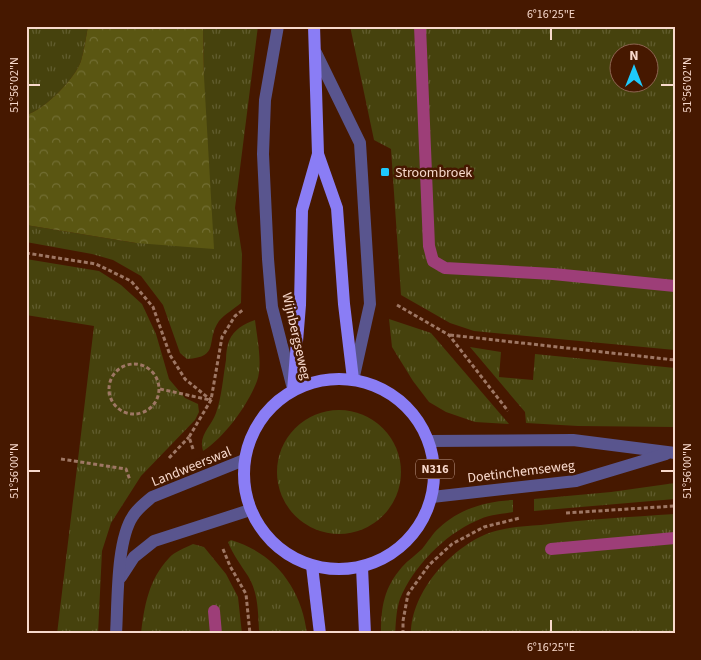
<svg xmlns="http://www.w3.org/2000/svg" width="701" height="660" font-family="'Source Sans 3',sans-serif">
<style>
.grass{fill:url(#grass-tufts);fill-rule:evenodd}
.forest{fill:url(#forest-crowns)}
.lines{fill:none;stroke-linecap:round;stroke-linejoin:round}
.stream{stroke:#9d3e78;stroke-width:12}
.path{stroke:#9e7764;stroke-width:3;stroke-dasharray:4 2.5;stroke-linecap:butt}
.service{stroke:#59558e;stroke-width:12}
.minor{stroke:#59558e;stroke-width:12}
.tertiary{stroke:#59558e;stroke-width:12}
.primary{stroke:#8a7df5;stroke-width:12}
.ticks{fill:none;stroke:#f8d9cc;stroke-width:2}
.poi-dot{fill:#1ec9fd;stroke:#461800;stroke-width:2}
.labels{text-anchor:middle;stroke-width:5;stroke-linejoin:round;paint-order:stroke}
.shield{fill:#461800;stroke:#c39f8f;stroke-width:1}
.shield-label{font-size:12px;font-weight:bold;fill:#f8d9cc}
.poi-label{font-size:14px;fill:#f8d9cc;stroke:#461800;text-anchor:start}
.street-label{font-size:14px;fill:#f8d9cc;stroke:#461800}
.neatline{fill:none;stroke:#f8d9cc;stroke-width:2}
.ticks-label{font-size:12px;text-anchor:middle;fill:#f8d9cc}
</style>
<defs>
<pattern id="grass-tufts" width="24" height="20" patternUnits="userSpaceOnUse" patternTransform="scale(1.25)"><rect width="24" height="20" fill="#46420d"/><path d="M3 7l-1-3M5 7V3M7 7l1-3M15 17l-1-3M17 17v-4M19 17l1-3" fill="none" stroke="#615d2f"/></pattern>
<pattern id="forest-crowns" width="20" height="18" patternUnits="userSpaceOnUse" patternTransform="scale(1.25)"><rect width="20" height="18" fill="#5a5612"/><path d="M2 6a3 3 0 1 1 6 0M12 15a3 3 0 1 1 6 0" fill="none" stroke="#726e33"/></pattern>
</defs>
<rect width="100%" height="100%" fill="#461800"/>
<g class="grass">
<path d="M 26,26 L 88,26 C 86,38 84,50 81,61 C 75,79 44,110 26,115 Z"/>
<path d="M 203,26 L 258,26 L 235,208 L 242,254 L 241,303 C 234,309 225,314 219,321 C 205,341 221,357 187,359 L 180,353 L 163,305 L 141,276 L 113,260 L 92,254 L 26,242 L 26,225 L 136,243 L 204,77 Z"/>
<path d="M 350,26 L 675,26 L 675,350 L 474,331 L 450,323 L 401,295 L 391,149 L 374,140 ZM 618,52 L 648,52 L 648,82 L 618,82 Z"/>
<path d="M 26,259 L 99,271 L 121,285 L 142,304 L 156,334 L 169,379 L 185,398 L 198,404 L 199,412 L 195,420 L 141,476 L 111,523 L 102,551 L 98,634 L 57,634 L 94,326 L 26,315 Z"/>
<path d="M 389,319 L 431,333 L 509,424 L 475,422 L 446,412 L 429,402 L 413,381 L 392,347 Z"/>
<path d="M 255,320 C 257,338 263,364 257,381 C 248,405 224,438 203,451 C 198,435 211,427 216,413 C 222,396 223,377 226,360 C 226,353 227,346 229,341 C 234,329 244,324 255,320 Z"/>
<path d="M 470,347 L 501,352 L 499,377 L 533,380 L 535,354 L 675,368 L 675,427 L 578,426 L 526,423 L 525,412 Z"/>
<circle cx="339" cy="472" r="62"/>
<path d="M 675,483 L 675,499 L 534,511 L 534,499 L 611,492 Z"/>
<path d="M 513,500 L 513,512 C 501,514 487,515 476,521 C 444,535 413,567 400,599 C 396,610 396,623 395,634 L 381,634 C 381,606 384,588 402,567 C 408,560 416,555 422,549 C 428,542 432,534 439,528 C 459,509 486,501 513,500 Z"/>
<path d="M 675,514 L 675,634 L 411,634 C 411,591 453,545 492,532 C 508,527 525,526 541,525 C 586,519 630,517 675,514 Z"/>
<path d="M 231,540 C 275,553 302,589 307,634 L 262,634 L 259,630 C 258,611 258,592 248,576 C 241,565 233,555 228,542 Z"/>
<path d="M 193,544 L 204,547 L 226,574 L 238,597 L 242,634 L 141,634 C 144,606 149,579 169,558 C 174,552 185,548 193,544 Z"/>
</g>
<path class="forest" d="M 88,26 L 203,26 L 204,77 L 214,249 L 136,243 L 26,225 L 26,115 C 44,110 75,79 81,61 C 84,50 86,38 88,26 Z"/>
<g class="lines">
<g class="stream">
<path d="M 420,26 L 429,246 L 433,261 L 445,268 L 553,274 L 675,286"/>
<path d="M 551,549 L 675,538"/>
<path d="M 214,611 L 216,634"/>
</g>
<g class="path">
<path d="M 26,253 L 96,264 L 131,281 L 153,307 L 170,355 L 185,379 L 211,400"/>
<path d="M 397,305 L 449,335 L 508,411"/>
<path d="M 450,335 L 675,360"/>
<circle cx="134" cy="389" r="25"/>
<path d="M 160,389 L 210,400"/>
<path d="M 193,449 L 189,437 L 211,400 L 222,337 L 235,316 L 244,309"/>
<path d="M 169,458 L 189,437"/>
<path d="M 61,459 L 126,469 L 130,480"/>
<path d="M 566,513 L 675,506"/>
<path d="M 223,549 L 230,566 L 246,594 L 250,634"/>
<path d="M 403,634 L 403,621 L 408,594 L 429,565 L 452,544 L 484,527 L 520,518"/>
</g>
<g class="service">
<path d="M 278,26 L 265,100 L 263,154 L 268,259 L 272,307 L 292,385"/>
<path d="M 316,53 L 360,143 L 370,304 L 354,376"/>
</g>
<g class="minor">
<path d="M 121,577 L 134,557 L 154,541 L 250,510"/>
<path d="M 116,634 C 118,603 116,541 133,516 C 138,508 145,503 152,497 L 244,460"/>
</g>
<g class="tertiary">
<path d="M 429,441 L 573,440 L 675,453"/>
<path d="M 432,497 L 576,481 L 666,454"/>
</g>
<g class="primary">
<path d="M 318,154 L 337,208 L 344,304 L 353,379"/>
<circle cx="339" cy="474" r="95"/>
<path d="M 293,390 L 300,305 L 302,210 L 318,154 L 314,26"/>
<path d="M 312,566 L 320,634"/>
<path d="M 362,567 L 365,634"/>
</g>
</g>
<path class="ticks" d="M 551,28 L 551,40M 28,85 L 40,85M 661,85 L 674,85M 28,471 L 40,471M 661,471 L 674,471M 551,620 L 551,632"/>
<rect class="poi-dot" x="380" y="167" width="10" height="10" rx="2.5"/>
<g class="labels">
<rect class="shield" x="416" y="459.5" width="38" height="19" rx="4"/>
<g class="shield-label">
<text x="435" y="473">N316</text>
</g>
<g class="poi-label">
<text x="395" y="177">Stroombroek</text>
</g>
<g class="street-label">
<text transform="translate(297 336) rotate(77)" y="5">Wijnbergseweg</text>
<text transform="translate(191 466) rotate(-22)" y="5">Landweerswal</text>
<text transform="translate(521 471) rotate(-7)" y="5">Doetinchemseweg</text>
</g>
</g>
<rect width="701" height="660" fill="none" stroke="#461800" stroke-width="55"/>
<g transform="translate(634 68)"><circle r="24" fill="#461800" stroke="#8d6552"/>
<path d="M0-4L9 19L0 12L-9 19Z" fill="#1ec9fd"/>
<text y="-8" font-size="14" font-weight="bold" text-anchor="middle" fill="#f8d9cc">N</text>
</g>
<rect x="28" y="28" width="646" height="604" class="neatline"/>
<g class="ticks-label">
<text x="551" y="18">6°16'25"E</text>
<text transform="translate(14 85) rotate(-90)" y="4">51°56'02"N</text>
<text transform="translate(687 85) rotate(-90)" y="4">51°56'02"N</text>
<text transform="translate(14 471) rotate(-90)" y="4">51°56'00"N</text>
<text transform="translate(687 471) rotate(-90)" y="4">51°56'00"N</text>
<text x="551" y="651">6°16'25"E</text>
</g>
</svg>
